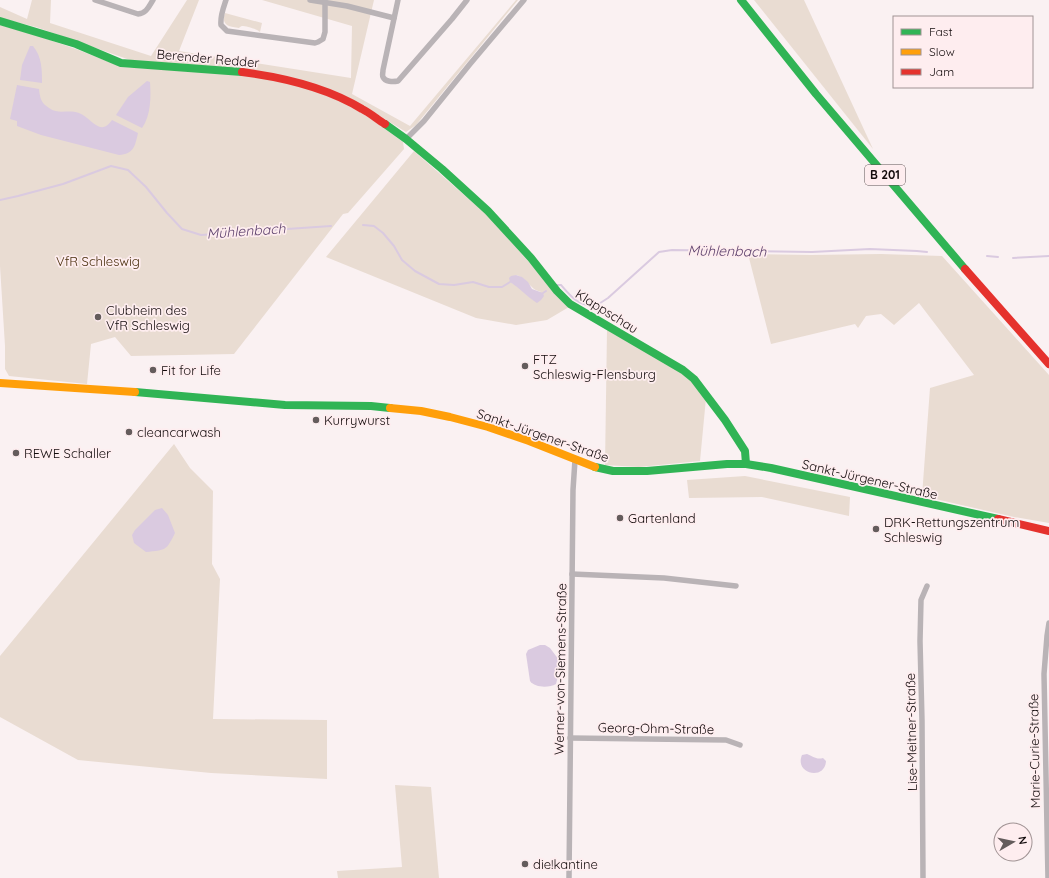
<svg xmlns="http://www.w3.org/2000/svg" width="1049" height="878" font-family="Quicksand,sans-serif">
<style>
.green{fill:#e9dcd2;fill-rule:evenodd}
.water{fill:#dacae0}
.lines{fill:none;stroke-linecap:round;stroke-linejoin:round}
.stream{stroke:#dacae0;stroke-width:2}
.street{stroke:#b9b3b6;stroke-width:5.5}
.fast{stroke:#30b455;stroke-width:8}
.slow{stroke:#ff9f0a;stroke-width:8}
.jam{stroke:#e5322d;stroke-width:8}
.poi-dot{fill:#645c5c;stroke:#feedef;stroke-width:1.5}
.labels{text-anchor:middle;stroke-width:3.5;stroke-linejoin:round;paint-order:stroke}
.shield{fill:#feedef;stroke:#5a4f50;stroke-width:1}
.shield-label{font-size:12px;font-weight:bold;fill:#130b0c}
.street-label{font-size:13px;fill:#130b0c;stroke:#feedef}
.park-label{font-size:13px;fill:#482e0b;stroke:#feedef}
.poi-label{font-size:13px;fill:#130b0c;stroke:#feedef;text-anchor:start}
.water-label{font-size:14px;font-style:italic;fill:#5f436e;stroke:#feedef}
</style>
<rect width="100%" height="100%" fill="#faf1f2"/>
<g class="green">
<path d="M 32,0 L 51,0 L 50,23 L 151,56 L 187,0 L 199,0 L 179,51 L 351,78 L 352,26 L 262,0 L 374,0 L 352,94 L 410,126 L 516,0 L 518,0 L 416,125 L 406,132 L 362,105 L 258,71 L 130,60 L 36,27 L 0,18 L 0,7 L 27,19 Z"/>
<path d="M 754,0 L 804,0 L 873,149 Z"/>
<path d="M 225,13 L 262,23 L 260,32 C 257,29 246,26 242,26 C 241,26 240,27 239,28 C 237,28 235,27 233,27 C 225,26 222,21 225,13 Z"/>
<path d="M 0,25 L 35,35 L 76,49 L 122,67 L 214,73 L 249,76 L 280,81 L 315,91 L 342,102 L 370,118 L 403,142 L 404,149 L 348,213 L 343,214 L 234,354 L 131,356 L 115,337 L 91,344 L 87,384 L 9,376 L 5,369 L 5,346 L 0,266 Z"/>
<path d="M 414,151 L 487,215 L 569,307 L 547,320 L 516,325 L 476,318 L 326,257 ZM 516,275 C 529,279 529,289 541,292 L 533,300 L 517,286 L 510,282 Z"/>
<path d="M 748,254 L 811,255 L 881,254 L 942,256 L 1049,375 L 1049,523 L 1014,517 L 922,496 L 930,388 L 974,375 L 919,303 L 894,325 L 881,314 L 866,316 L 858,328 L 855,324 L 771,344 Z"/>
<path d="M 607,330 L 681,372 L 693,382 L 706,398 L 700,461 L 639,467 L 605,465 Z"/>
<path d="M 174,444 L 190,468 L 213,491 L 212,564 L 220,579 L 213,719 L 327,720 L 327,779 L 211,773 L 78,760 L 0,717 L 0,656 Z"/>
<path d="M 745,476 L 850,497 L 849,516 L 762,497 L 689,498 L 687,480 Z"/>
<path d="M 395,785 L 431,787 L 439,878 L 338,878 L 337,871 L 402,867 Z"/>
</g>
<g class="water">
<path d="M 30,46 L 33,46 C 42,57 42,70 42,83 L 20,80 L 22,65 Z"/>
<path d="M 147,81 L 150,82 C 151,97 151,115 142,128 L 116,115 L 128,97 Z"/>
<path d="M 17,85 L 39,89 C 40,98 41,103 49,108 C 59,115 68,109 79,113 C 91,117 100,138 112,120 L 138,133 C 135,146 134,154 119,155 L 41,135 L 17,126 L 17,121 L 10,119 Z"/>
<path d="M 516,275 L 522,277 L 528,282 L 532,289 L 543,293 L 544,296 L 541,300 L 537,303 C 527,297 520,288 510,282 L 509,278 L 511,276 Z"/>
<path d="M 162,508 L 168,515 L 175,533 C 166,551 166,550 146,552 L 134,543 L 132,535 L 135,530 L 155,510 Z"/>
<path d="M 540,645 L 545,645 L 550,648 L 559,660 L 560,668 L 556,684 C 549,688 535,688 530,681 L 526,654 L 528,650 Z"/>
<path d="M 807,754 C 813,756 816,760 823,758 L 826,761 C 825,781 794,774 802,755 Z"/>
</g>
<g class="lines">
<g class="stream">
<path d="M 0,200 L 18,196 L 63,184 L 111,166 L 128,170 L 146,187 L 167,213 L 182,229 L 201,235 L 331,226"/>
<path d="M 363,225 L 374,226 L 383,233 L 394,246 L 402,260 L 415,271 L 439,284 L 454,285 L 473,282 L 489,287 L 502,287 L 510,282"/>
<path d="M 987,256 L 998,257"/>
<path d="M 1013,258 L 1049,256"/>
<path d="M 556,285 L 561,285 C 573,299 576,303 594,307 L 608,298 L 659,252 L 672,250 L 812,252 L 870,249 L 917,251 L 927,252"/>
<path d="M 543,293 L 546,291"/>
</g>
<g class="street">
<path d="M 95,0 L 138,14 C 147,13 149,6 153,0"/>
<path d="M 226,0 C 223,9 220,16 221,25 L 227,31 L 315,43 L 318,42 L 323,39 L 325,32 L 325,3"/>
<path d="M 310,0 L 347,6 L 394,18"/>
<path d="M 398,0 L 383,70 C 383,73 382,75 383,77 C 385,82 393,82 398,81 L 452,19 L 467,0"/>
<path d="M 406,139 L 424,121 L 470,64 L 524,0"/>
<path d="M 572,574 L 664,578 L 736,586"/>
<path d="M 570,738 L 726,740 L 740,745"/>
<path d="M 569,878 L 573,490 L 575,460"/>
<path d="M 923,878 L 922,721 L 920,641 L 921,600 L 927,586"/>
<path d="M 1048,878 L 1044,674 L 1047,636 L 1049,623"/>
</g>
<g class="fast">
<path d="M 741,0 L 816,94 L 965,269"/>
<path d="M 0,21 L 76,44 L 121,63 L 242,72"/>
<path d="M 385,124 L 406,139 L 442,169 L 488,211 L 531,258 L 557,291 L 570,304 L 683,370 L 694,379 L 725,420 L 745,451 L 746,464"/>
<path d="M 135,392 L 285,405 L 371,406 L 390,408"/>
<path d="M 595,467 L 613,471 L 647,471 L 727,464 L 746,464 L 771,468 L 998,519"/>
</g>
<g class="slow">
<path d="M 0,383 L 135,392"/>
<path d="M 390,408 L 421,411 L 450,417 L 488,427 L 529,441 L 595,467"/>
</g>
<g class="jam">
<path d="M 242,72 C 281,77 328,88 362,109 C 370,113 377,119 385,124"/>
<path d="M 965,269 L 1049,364"/>
<path d="M 998,519 L 1049,531"/>
</g>
</g>
<g class="poi-dot">
<circle cx="98" cy="317" r="4"/>
<circle cx="525" cy="366" r="4"/>
<circle cx="153" cy="370" r="4"/>
<circle cx="316" cy="420" r="4"/>
<circle cx="129" cy="432" r="4"/>
<circle cx="16" cy="453" r="4"/>
<circle cx="620" cy="518" r="4"/>
<circle cx="876" cy="529" r="4"/>
<circle cx="525" cy="864" r="4"/>
</g>
<g class="labels">
<rect class="shield" x="865" y="165" width="40" height="20" rx="3"/>
<g class="shield-label">
<text x="885" y="179">B 201</text>
</g>
<g class="street-label">
<text transform="translate(208 58) rotate(5)" y="5">Berender Redder</text>
<text transform="translate(607 311) rotate(32)" y="5">Klappschau</text>
<text transform="translate(543 435) rotate(19)" y="5">Sankt-Jürgener-Straße</text>
<text transform="translate(870 479) rotate(13)" y="5">Sankt-Jürgener-Straße</text>
<text transform="translate(560 669) rotate(-89)" y="5">Werner-von-Siemens-Straße</text>
<text transform="translate(656 728) rotate(1)" y="5">Georg-Ohm-Straße</text>
<text transform="translate(911 732) rotate(-91)" y="5">Lise-Meitner-Straße</text>
<text transform="translate(1034 751) rotate(-91)" y="5">Marie-Curie-Straße</text>
</g>
<g class="park-label">
<text x="98" y="266">VfR Schleswig</text>
</g>
<g class="poi-label">
<text x="106" y="315">Clubheim des<tspan x="106" dy="15">VfR Schleswig</tspan></text>
<text x="533" y="364">FTZ<tspan x="533" dy="15">Schleswig-Flensburg</tspan></text>
<text x="161" y="375">Fit for Life</text>
<text x="324" y="425">Kurrywurst</text>
<text x="137" y="437">cleancarwash</text>
<text x="24" y="458">REWE Schaller</text>
<text x="628" y="523">Gartenland</text>
<text x="884" y="527">DRK-Rettungszentrum<tspan x="884" dy="15">Schleswig</tspan></text>
<text x="533" y="869">die!kantine</text>
</g>
<g class="water-label">
<text transform="translate(246 231) rotate(-4)" y="5">Mühlenbach</text>
<text transform="translate(727 251) rotate(1)" y="5">Mühlenbach</text>
</g>
</g>
<rect x="893" y="16" width="140" height="72" fill="#feedef" stroke="#a09394"/>
<rect x="901" y="29" width="20" height="6" fill="#30b455" stroke="#a09394"/>
<text x="929" y="36" font-size="12" fill="#130b0c">Fast</text>
<rect x="901" y="49" width="20" height="6" fill="#ff9f0a" stroke="#a09394"/>
<text x="929" y="56" font-size="12" fill="#130b0c">Slow</text>
<rect x="901" y="69" width="20" height="6" fill="#e5322d" stroke="#a09394"/>
<text x="929" y="76" font-size="12" fill="#130b0c">Jam</text>
<g transform="translate(1013 842) rotate(81)"><circle r="19" fill="#feedef" stroke="#a09394"/>
<path d="M0-3L7 15L0 10L-7 15Z" fill="#645c5c"/>
<text y="-6" font-size="11" font-weight="bold" text-anchor="middle" fill="#130b0c">N</text>
</g>
</svg>
